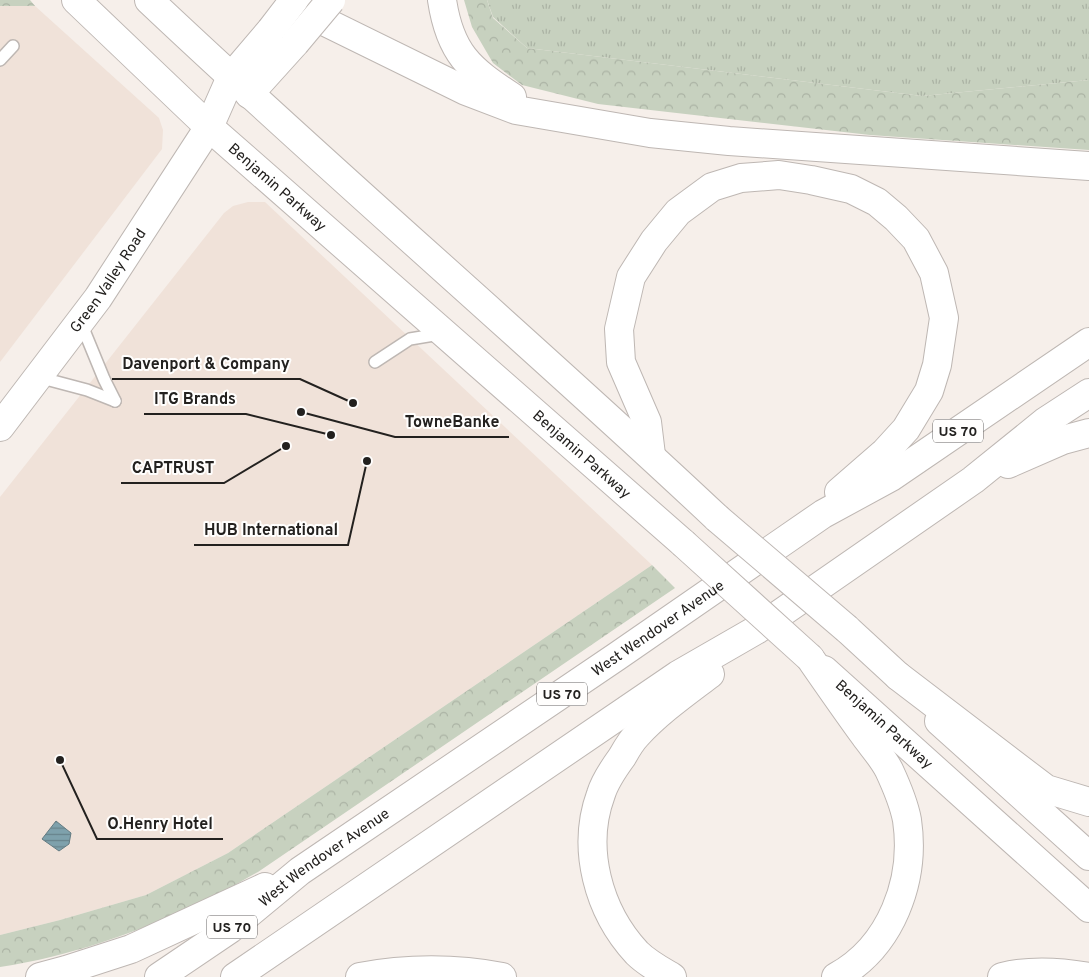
<svg xmlns="http://www.w3.org/2000/svg" width="1089" height="977" font-family="Overpass,sans-serif">
<style>
.built{fill:#f0e2d9}
.grass{fill:url(#grass-tufts)}
.forest{fill:url(#forest-crowns)}
.water{fill:url(#water-rules);stroke:#637b82}
.lines{fill:none;stroke-linecap:round;stroke-linejoin:round}
.service-casing{stroke:#beb7b3;stroke-width:14}
.secondary-casing{stroke:#beb7b3;stroke-width:30}
.primary-casing{stroke:#beb7b3;stroke-width:30}
.trunk-casing{stroke:#beb7b3;stroke-width:30}
.motorway-casing{stroke:#beb7b3;stroke-width:30}
.service{stroke:#fff;stroke-width:11}
.secondary{stroke:#fff;stroke-width:28}
.primary{stroke:#fff;stroke-width:28}
.trunk{stroke:#fff;stroke-width:28}
.motorway{stroke:#fff;stroke-width:28}
.secondary-bridge-casing{stroke:#beb7b3;stroke-width:30;stroke-linecap:butt}
.trunk-bridge-casing{stroke:#beb7b3;stroke-width:30;stroke-linecap:butt}
.secondary-bridge{stroke:#fff;stroke-width:28}
.trunk-bridge{stroke:#fff;stroke-width:28}
.labels{text-anchor:middle;stroke-width:4;stroke-linejoin:round;paint-order:stroke}
.shield{fill:#fffefd;stroke:#656362;stroke-width:1}
.shield-label{font-size:14px;font-weight:bold;fill:#23211f}
.street-label{font-size:15px;fill:#23211f;stroke:#fffefd}
.leader{fill:none;stroke:#23211f;stroke-width:2}
.callout-dot{fill:#23211f;stroke:#fffefd;stroke-width:2}
.callout-label{font-size:16px;text-anchor:middle;font-weight:bold;fill:#23211f;stroke:#fffefd;stroke-width:4;stroke-linejoin:round;paint-order:stroke}
</style>
<defs>
<pattern id="grass-tufts" width="24" height="20" patternUnits="userSpaceOnUse" patternTransform="scale(1.25)"><rect width="24" height="20" fill="#c7d1bf"/><path d="M3 7l-1-3M5 7V3M7 7l1-3M15 17l-1-3M17 17v-4M19 17l1-3" fill="none" stroke="#abb3a4"/></pattern>
<pattern id="forest-crowns" width="20" height="18" patternUnits="userSpaceOnUse" patternTransform="scale(1.25)"><rect width="20" height="18" fill="#c7d1bf"/><path d="M2 6a3 3 0 1 1 6 0M12 15a3 3 0 1 1 6 0" fill="none" stroke="#abb3a4"/></pattern>
<pattern id="water-rules" width="6" height="5" patternUnits="userSpaceOnUse" patternTransform="scale(1.25)"><rect width="6" height="5" fill="#7ea1ac"/><path d="M0 2.5h6" fill="none" stroke="#67838b"/></pattern>
</defs>
<rect width="100%" height="100%" fill="#f6efea"/>
<g class="built">
<path d="M 0,6 L 35,6 L 159,118 L 163,130 L 162,149 L 0,362 Z"/>
<path d="M 248,202 L 265,202 L 652,565 L 228,853 L 146,895 L 60,920 L 0,935 L 0,497 L 224,213 L 233,206 Z"/>
</g>
<path class="grass" d="M 487,0 L 1089,0 L 1089,80 L 922,96 L 527,48 L 493,17 Z"/>
<g class="forest">
<path d="M 0,0 L 30,0 L 35,6 L 0,6 Z"/>
<path d="M 464,0 L 487,0 L 493,18 L 527,48 L 922,96 L 1089,80 L 1089,150 L 870,135 L 598,104 L 522,85 L 493,63 L 472,27 Z"/>
<path d="M 652,565 L 675,588 L 258,872 C 238,883 218,896 197,905 C 135,933 68,957 0,967 L 0,935 L 60,920 L 146,895 L 228,853 Z"/>
</g>
<path class="water" d="M 56,821 L 71,833 L 69,844 L 59,851 L 42,839 Z"/>
<g class="lines">
<g class="service-casing">
<g id="service">
<path d="M 0,60 L 13,46"/>
<path d="M 81,323 L 104,379 L 115,401"/>
<path d="M 375,362 L 410,339 L 440,334"/>
<path d="M 38,377 L 87,390 L 115,401"/>
</g>
</g>
<g class="secondary-casing">
<g id="secondary">
<path d="M 231,77 L 271,30"/>
<path d="M 249,94 L 295,43"/>
</g>
</g>
<g class="primary-casing">
<g id="primary">
<path id="s1" d="M 824,670 L 1089,908"/>
<path d="M 939,721 L 1089,856"/>
</g>
</g>
<g class="trunk-casing">
<g id="trunk">
<path id="s2" d="M 76,0 L 209,127 L 683,543"/>
<path d="M 149,0 C 335,176 530,342 717,518"/>
<path id="s3" d="M 0,427 L 98,298 L 209,127 L 231,77"/>
<path d="M 847,629 L 898,676"/>
</g>
</g>
<g class="motorway-casing">
<g id="motorway">
<path d="M 442,0 C 450,53 469,69 512,97"/>
<path d="M 295,7 L 466,91 L 516,110 L 650,133 L 729,141 L 1089,166"/>
<path d="M 651,455 L 647,422 L 621,362 L 619,329 L 631,277 L 654,241 L 678,212 L 712,187 L 741,178 L 779,175 L 811,180 L 851,189 L 877,202 L 896,218 L 916,239 L 934,273 L 944,318 L 937,365 L 929,391 L 906,429 L 885,452 L 839,492"/>
<path d="M 1008,464 L 1063,440 L 1089,433"/>
<path d="M 810,658 C 828,684 846,710 865,736 C 873,747 883,758 889,770 C 896,785 904,804 907,820 C 916,881 891,947 836,977"/>
<path d="M 898,676 L 1046,789 L 1089,802"/>
<path d="M 40,977 L 66,970 L 131,949 L 265,887"/>
<path id="s4" d="M 159,977 L 230,929 L 300,871 L 616,657 L 823,514 L 891,477 L 1089,342"/>
<path d="M 235,977 L 678,675 L 758,629 L 973,480 L 1046,421 L 1089,393"/>
<path d="M 360,977 C 406,968 457,968 502,977"/>
<path d="M 672,977 C 660,970 647,963 637,953 C 598,911 581,848 601,794 C 605,781 614,768 622,757 C 626,750 631,741 637,735 C 658,712 685,693 710,674"/>
<path d="M 1002,977 C 1030,970 1061,972 1089,977"/>
</g>
</g>
<use href="#service" class="service"/>
<use href="#secondary" class="secondary"/>
<use href="#primary" class="primary"/>
<use href="#trunk" class="trunk"/>
<use href="#motorway" class="motorway"/>
<g class="secondary-bridge-casing">
<g id="secondary-bridge">
<path d="M 271,30 L 294,0"/>
<path d="M 295,43 L 331,0"/>
</g>
</g>
<g class="trunk-bridge-casing">
<g id="trunk-bridge">
<path d="M 717,518 L 847,629"/>
<path d="M 683,543 L 810,658"/>
</g>
</g>
<use href="#secondary-bridge" class="secondary-bridge"/>
<use href="#trunk-bridge" class="trunk-bridge"/>
</g>
<g class="labels">
<g class="shield">
<rect x="933" y="419.5" width="50" height="23" rx="4"/>
<rect x="537" y="682.5" width="50" height="23" rx="4"/>
<rect x="207" y="915.5" width="50" height="23" rx="4"/>
</g>
<g class="shield-label">
<text x="958" y="436">US 70</text>
<text x="562" y="699">US 70</text>
<text x="232" y="932">US 70</text>
</g>
<g class="street-label">
<text dy="5" stroke="none"><textPath href="#s2" startOffset="275">Benjamin Parkway</textPath></text>
<text dy="5" stroke="none"><textPath href="#s3" startOffset="182">Green Valley Road</textPath></text>
<text dy="5" stroke="none"><textPath href="#s2" startOffset="680">Benjamin Parkway</textPath></text>
<text dy="5" stroke="none"><textPath href="#s4" startOffset="609">West Wendover Avenue</textPath></text>
<text dy="5" stroke="none"><textPath href="#s1" startOffset="81">Benjamin Parkway</textPath></text>
<text dy="5" stroke="none"><textPath href="#s4" startOffset="204">West Wendover Avenue</textPath></text>
</g>
</g>
<path class="leader" d="M353 403L300 379H112M331 435L246 414H144M301 412L395 437H509M286 446L224 483H121M367 461L348 545H194M60 760L97 839H223"/>
<g class="callout-dot">
<circle cx="353" cy="403" r="5"/>
<circle cx="331" cy="435" r="5"/>
<circle cx="301" cy="412" r="5"/>
<circle cx="286" cy="446" r="5"/>
<circle cx="367" cy="461" r="5"/>
<circle cx="60" cy="760" r="5"/>
</g>
<g class="callout-label">
<text x="206" y="369">Davenport &amp; Company</text>
<text x="195" y="404">ITG Brands</text>
<text x="452" y="427">TowneBanke</text>
<text x="173" y="473">CAPTRUST</text>
<text x="271" y="535">HUB International</text>
<text x="160" y="829">O.Henry Hotel</text>
</g>
</svg>
